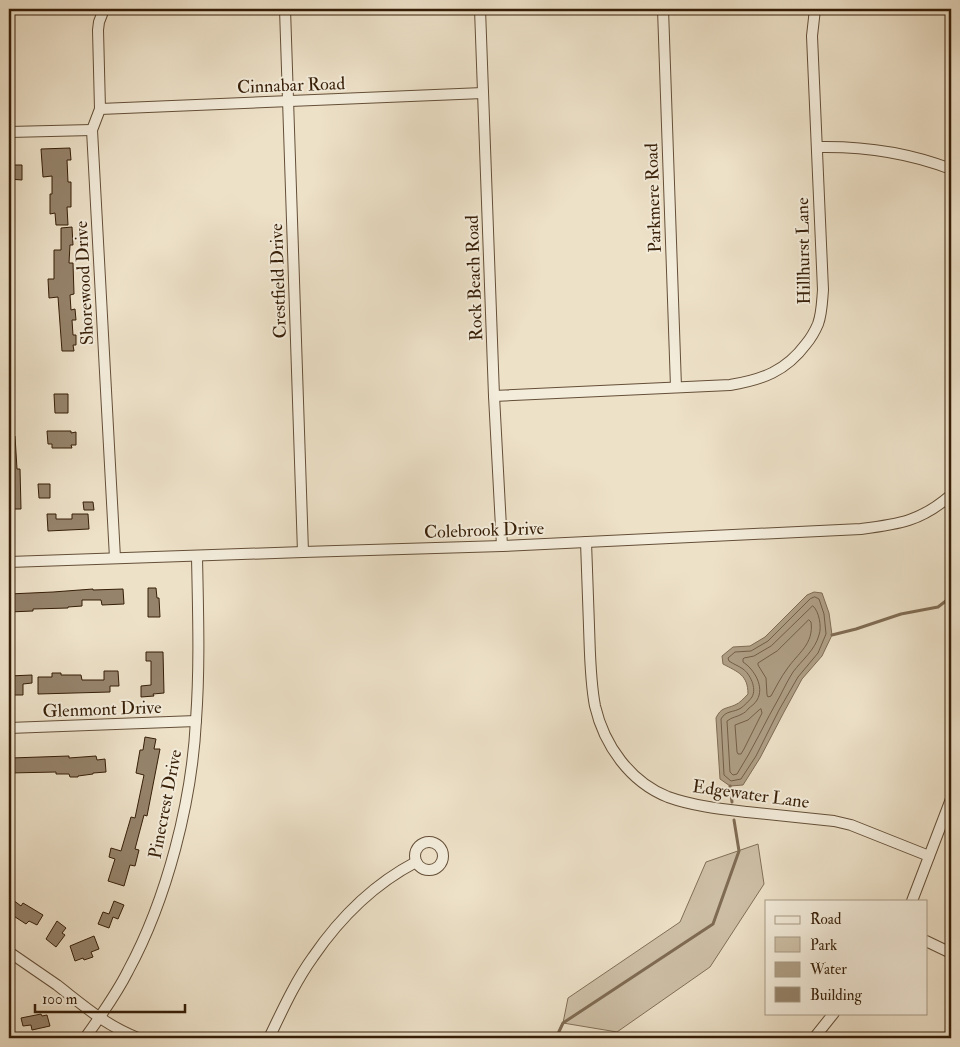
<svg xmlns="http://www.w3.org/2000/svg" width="960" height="1047" font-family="'IM FELL Double Pica',serif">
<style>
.green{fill:#cec0a7;stroke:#826f57}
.water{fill:#af9f86;stroke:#7f6b53}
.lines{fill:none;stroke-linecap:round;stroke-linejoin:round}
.shore{stroke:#725e46;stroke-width:1}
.stream{stroke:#7f6b53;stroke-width:3}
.building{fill:#95836b;stroke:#361e07}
.minor-casing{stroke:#644f37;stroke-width:12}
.minor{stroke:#f3ecdb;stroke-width:10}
.labels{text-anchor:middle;stroke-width:4;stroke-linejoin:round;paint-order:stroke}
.street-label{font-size:18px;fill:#361e07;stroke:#f3ecdb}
</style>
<rect width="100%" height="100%" fill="#ede1c8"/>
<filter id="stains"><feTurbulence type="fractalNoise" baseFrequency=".004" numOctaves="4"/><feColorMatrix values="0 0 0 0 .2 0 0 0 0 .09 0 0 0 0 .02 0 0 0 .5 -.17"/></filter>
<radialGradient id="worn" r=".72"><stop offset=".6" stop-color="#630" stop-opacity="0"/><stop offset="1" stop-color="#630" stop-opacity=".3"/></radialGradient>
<path class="green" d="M 758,844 L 764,884 L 710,967 L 617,1032 L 563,1023 L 568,998 L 680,922 L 706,862 Z"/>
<path class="water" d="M 814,592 L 822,593 L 829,613 L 832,635 L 822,656 L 802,679 L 784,712 L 760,758 L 743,785 L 730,786 L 720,779 L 716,718 C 721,707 726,709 735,705 C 740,703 744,698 748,694 C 748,675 738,672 723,664 L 722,656 L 733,647 L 750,646 L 765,637 L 807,595 Z"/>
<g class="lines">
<g class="shore">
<path d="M 815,597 L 819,599 L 824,614 L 826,634 L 818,653 L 798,677 L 779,710 L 756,756 L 741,779 L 731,781 L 724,775 L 721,719 C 726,710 733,713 741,708 C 744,706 750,700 752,697 C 757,688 750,674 743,669 C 739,666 733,664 729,661 L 728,658 L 735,652 L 751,651 L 768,641 L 810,599 Z"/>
<path d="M 813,606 C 819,611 822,627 819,635 C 815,650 802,660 793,672 C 788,680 784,688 780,696 C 765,722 753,749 737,774 L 733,775 L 730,772 L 727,721 C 732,717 737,717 742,714 C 744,713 747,711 748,709 C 751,706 755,704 757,700 C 765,687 754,669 743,662 L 743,659 L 744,658 L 754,656 L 771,646 Z"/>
<path d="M 809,620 L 811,622 C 814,644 798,653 787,669 C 781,677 776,687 771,696 L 768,697 L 767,695 L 766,678 L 758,665 L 758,663 L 777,651 Z"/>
<path d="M 761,709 L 762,713 L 744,749 L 741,754 L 738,754 L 737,752 L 735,725 L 748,720 L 759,710 Z"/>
</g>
<g class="stream">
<path d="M 832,635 L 856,629 L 901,614 L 938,607 L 951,597"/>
<path d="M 730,786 L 732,802"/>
<path d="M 556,1038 L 563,1023 L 713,924 L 739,851 L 734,820"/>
</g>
</g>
<g class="building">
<path d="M 70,148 L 71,160 L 67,160 L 68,182 L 71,182 L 71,207 L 67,207 L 68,225 L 56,225 L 55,213 L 50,214 L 50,194 L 52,194 L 52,176 L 43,177 L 41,149 Z"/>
<path d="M 9,165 L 22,165 L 22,180 L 9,179 Z"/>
<path d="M 72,227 L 73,245 L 70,245 L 69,263 L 73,263 L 74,294 L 70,295 L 71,310 L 75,309 L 76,320 L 72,320 L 73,335 L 76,335 L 76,345 L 73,345 L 74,351 L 62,351 L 58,297 L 49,298 L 48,279 L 54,279 L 54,250 L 61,250 L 61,228 Z"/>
<path d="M 54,394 L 68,394 L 68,413 L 55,413 Z"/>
<path d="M 47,431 L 71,431 L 71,433 L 76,432 L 76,445 L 71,445 L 72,448 L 52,448 L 52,444 L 48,444 Z"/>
<path d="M 9,436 L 15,436 L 17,469 L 20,469 L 21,509 L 9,509 Z"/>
<path d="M 38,484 L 50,484 L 50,498 L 39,498 Z"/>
<path d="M 83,502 L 93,502 L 94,510 L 84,510 Z"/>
<path d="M 47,514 L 56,514 L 56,519 L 72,519 L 72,514 L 88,514 L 89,529 L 48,531 Z"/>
<path d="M 148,588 L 156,588 L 157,598 L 159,598 L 160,617 L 148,617 Z"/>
<path d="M 93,589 L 93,590 L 123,589 L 124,604 L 102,605 L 101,600 L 82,600 L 82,606 L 68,607 L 68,608 L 33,609 L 33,611 L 9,612 L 9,594 L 53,592 Z"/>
<path d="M 146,652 L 163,652 L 164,693 L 153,694 L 154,696 L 141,697 L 141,686 L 151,685 L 151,661 L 146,661 Z"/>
<path d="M 104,671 L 118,671 L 119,686 L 110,686 L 110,692 L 38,694 L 38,677 L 52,677 L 52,673 L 61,673 L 61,675 L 81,675 L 82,680 L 104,680 Z"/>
<path d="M 32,675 L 32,683 L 23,684 L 23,695 L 9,695 L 9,676 Z"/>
<path d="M 145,737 L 156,739 L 154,749 L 160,749 L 147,816 L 144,815 L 135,849 L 139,850 L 135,866 L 130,865 L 124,886 L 108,881 L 115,859 L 109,857 L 111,848 L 121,851 L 131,817 L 135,818 L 144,775 L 136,773 L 140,750 L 143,750 Z"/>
<path d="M 69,756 L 69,758 L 96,756 L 97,760 L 105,759 L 106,772 L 93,773 L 93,774 L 78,776 L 78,777 L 70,777 L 69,774 L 56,774 L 56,772 L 9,773 L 9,760 L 11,760 L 11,758 Z"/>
<path d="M 9,897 L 21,906 L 23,903 L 43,915 L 37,925 L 29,921 L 26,924 L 9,913 Z"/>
<path d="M 114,901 L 124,905 L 118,919 L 113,917 L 109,928 L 98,924 L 103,912 L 109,914 Z"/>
<path d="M 57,921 L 66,928 L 62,933 L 65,935 L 56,947 L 46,939 Z"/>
<path d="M 94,936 L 99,949 L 91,952 L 93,957 L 84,960 L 83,958 L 75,961 L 70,946 Z"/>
<path d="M 41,1014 L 42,1016 L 47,1015 L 50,1026 L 32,1030 L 31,1025 L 23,1026 L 21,1018 Z"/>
</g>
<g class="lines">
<g class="minor-casing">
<g id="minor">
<path d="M 104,9 L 99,22 L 98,30 L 100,109 L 92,130 L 115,558"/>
<path d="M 285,9 L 303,552"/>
<path d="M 480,9 L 494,396 L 502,546"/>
<path d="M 663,9 L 676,387"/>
<path d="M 100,109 L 483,93"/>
<path d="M 9,132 L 92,130"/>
<path d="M 817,147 C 865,146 907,152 951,169"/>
<path d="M 494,396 L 730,385 C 762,380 786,371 806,344 C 811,338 815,331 818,324 C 822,313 822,301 823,290 L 812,36 L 815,9"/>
<path d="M 586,542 C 587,570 588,598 589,626 C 590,653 590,680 595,706 C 604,745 630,782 668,797 C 693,806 721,809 747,812 C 776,815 805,818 834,821 L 851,825 L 929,856"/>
<path d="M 9,562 L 303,552 L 502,546 L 861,529 C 900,524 921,521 951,495"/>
<path d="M 9,728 L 196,721"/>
<circle cx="429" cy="856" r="14"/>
<path d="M 912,901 L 951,799"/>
<path d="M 926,941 L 951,953"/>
<path d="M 9,952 C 25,963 41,974 57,985 C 84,1006 105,1025 138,1038"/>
<path d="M 85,1038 C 100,1017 116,995 128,971 C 167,899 192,801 196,720 C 200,665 198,611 197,556"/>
<path d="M 267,1038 L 269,1038 C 282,1011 295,982 313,957 C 339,919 374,884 416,862"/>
<path d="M 814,1038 L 834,1013"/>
</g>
</g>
<use href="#minor" class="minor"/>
</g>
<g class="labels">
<g class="street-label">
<text transform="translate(291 85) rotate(-2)" y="6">Cinnabar Road</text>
<text transform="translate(653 198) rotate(-92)" y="6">Parkmere Road</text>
<text transform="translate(803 251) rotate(-91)" y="6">Hillhurst Lane</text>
<text transform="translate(474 278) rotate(-92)" y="6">Rock Beach Road</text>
<text transform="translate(278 281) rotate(-92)" y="6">Crestfield Drive</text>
<text transform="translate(84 283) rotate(-93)" y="6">Shorewood Drive</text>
<text transform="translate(484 530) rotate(-2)" y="6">Colebrook Drive</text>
<text transform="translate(102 709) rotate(-2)" y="6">Glenmont Drive</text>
<text transform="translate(751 794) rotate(8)" y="6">Edgewater Lane</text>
<text transform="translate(165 804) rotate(-79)" y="6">Pinecrest Drive</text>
</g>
</g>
<rect width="960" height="1047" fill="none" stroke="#ede1c8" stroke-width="30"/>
<rect x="10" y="10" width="940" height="1027" fill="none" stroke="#361e07" stroke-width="2.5"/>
<rect x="15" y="15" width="930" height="1017" fill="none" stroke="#361e07"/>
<rect x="765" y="900" width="162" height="115" fill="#f3ecdb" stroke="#a79a86"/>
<rect x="775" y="916" width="25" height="8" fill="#f3ecdb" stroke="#a79a86"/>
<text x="810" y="924" font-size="15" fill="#361e07">Road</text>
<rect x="775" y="937" width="25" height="15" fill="#cec0a7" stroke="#a79a86"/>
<text x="810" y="950" font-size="15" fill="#361e07">Park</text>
<rect x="775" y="962" width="25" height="15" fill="#af9f86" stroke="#a79a86"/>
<text x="810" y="974" font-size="15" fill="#361e07">Water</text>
<rect x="775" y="987" width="25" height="15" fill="#95836b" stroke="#a79a86"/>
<text x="810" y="1000" font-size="15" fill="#361e07">Building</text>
<path d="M35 1004v8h150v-8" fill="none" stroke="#361e07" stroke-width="2.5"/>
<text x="42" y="1004" font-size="15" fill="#361e07" stroke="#f3ecdb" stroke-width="4" paint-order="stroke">100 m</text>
<rect width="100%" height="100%" filter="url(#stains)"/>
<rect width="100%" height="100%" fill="url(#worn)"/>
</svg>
